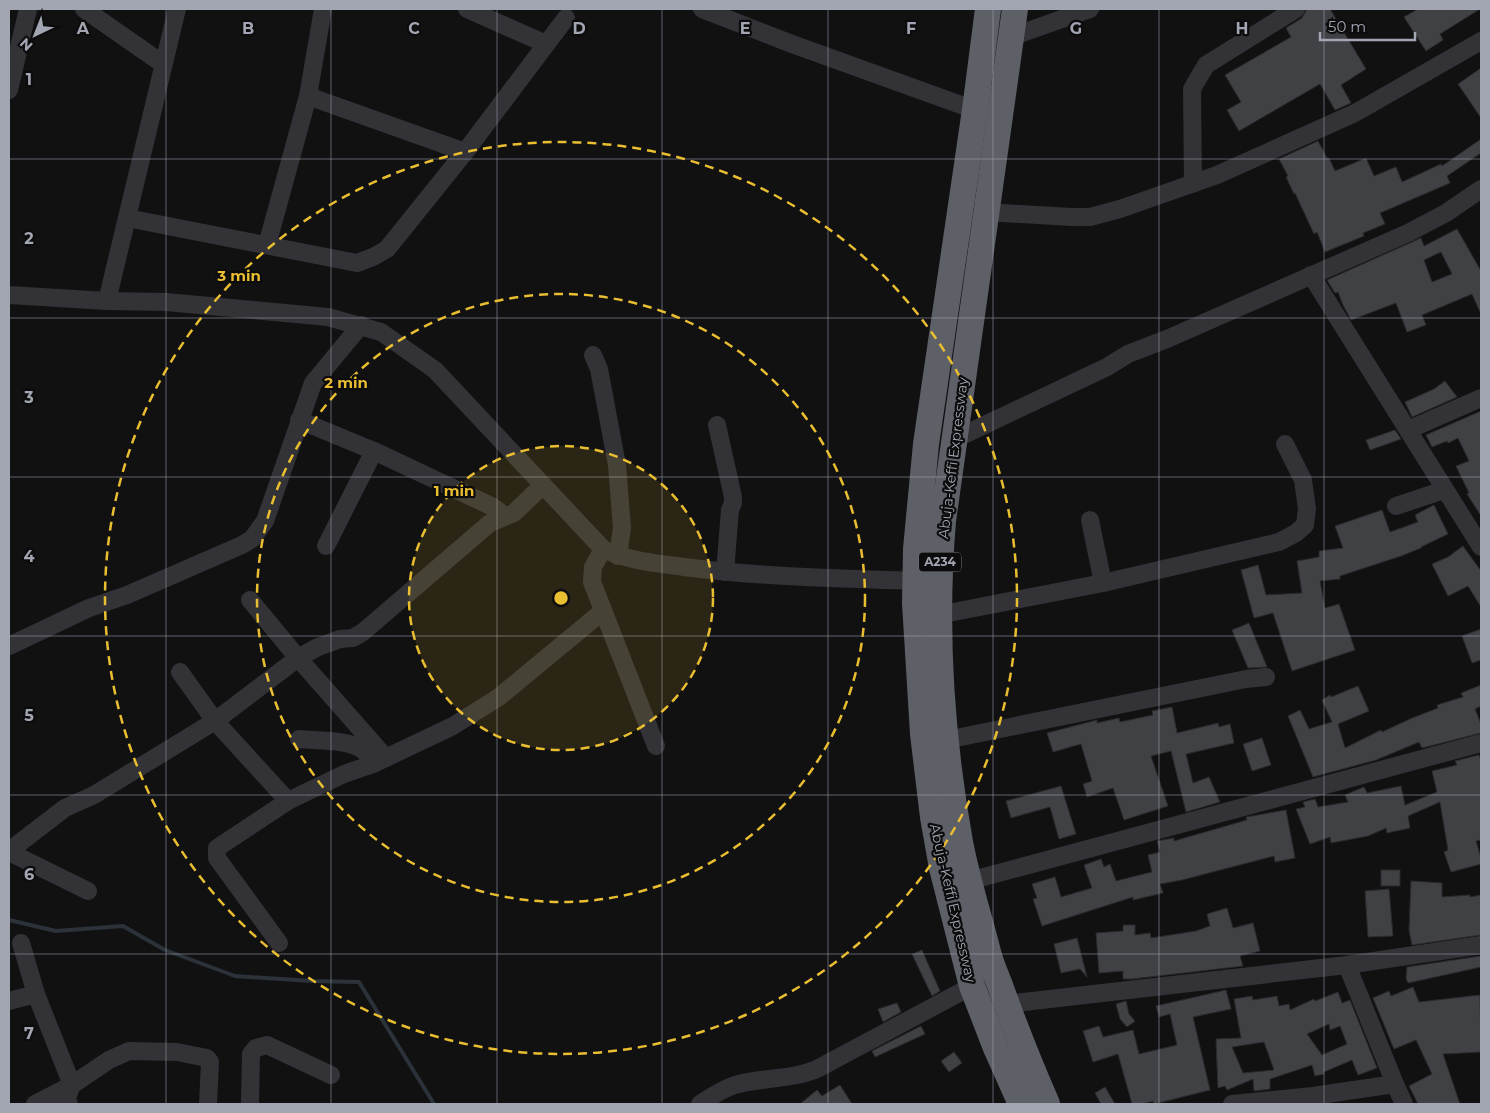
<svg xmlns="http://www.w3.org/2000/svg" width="1490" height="1113" font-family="Montserrat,sans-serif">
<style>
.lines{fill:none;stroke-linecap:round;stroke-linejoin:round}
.stream{stroke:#2b323a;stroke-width:4}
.building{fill:#404145;stroke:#2b2b2e;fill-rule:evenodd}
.minor{stroke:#323237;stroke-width:18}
.highway{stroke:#5e6068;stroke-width:26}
.grid{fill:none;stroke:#a2a6b2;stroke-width:1;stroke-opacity:0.55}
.ring{fill:none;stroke:#eabe31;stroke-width:2.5;stroke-dasharray:9 6}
.labels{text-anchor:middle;stroke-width:4.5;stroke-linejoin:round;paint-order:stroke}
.shield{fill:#0c0c0d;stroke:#757880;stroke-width:1}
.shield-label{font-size:12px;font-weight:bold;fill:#a2a6b2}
.street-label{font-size:14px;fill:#a2a6b2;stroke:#0c0c0d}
.grid-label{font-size:16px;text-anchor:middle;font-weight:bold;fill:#a2a6b2;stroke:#0c0c0d;stroke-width:4.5;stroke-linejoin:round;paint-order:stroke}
.centre{fill:#eabe31;stroke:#0c0c0d;stroke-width:2.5}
.ring-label{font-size:15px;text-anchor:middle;font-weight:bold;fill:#eabe31;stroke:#0c0c0d;stroke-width:4.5;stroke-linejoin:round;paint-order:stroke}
</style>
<rect width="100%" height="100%" fill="#111112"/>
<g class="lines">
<path class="stream" d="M 9,920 L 56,931 L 123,926 L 165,950 L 235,976 L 311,981 L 359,982 L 434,1104"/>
</g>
<g class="building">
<path d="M 1307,9 L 1330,9 L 1366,69 L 1341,85 L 1351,103 L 1335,110 L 1320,84 L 1239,131 L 1227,110 L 1241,102 L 1225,75 L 1291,37 L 1286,28 L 1302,18 Z"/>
<path d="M 1418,9 L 1480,9 L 1440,34 L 1443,40 L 1426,51 L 1404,17 Z"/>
<path d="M 1481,68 L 1481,118 L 1458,84 Z"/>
<path d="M 1481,139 L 1481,153 L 1447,176 L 1450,183 L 1380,213 L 1385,224 L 1363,233 L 1364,236 L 1325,252 L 1317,232 L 1314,234 L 1295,193 L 1294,194 L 1286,177 L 1288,176 L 1279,159 L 1318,141 L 1327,158 L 1329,158 L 1335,171 L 1366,158 L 1374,176 L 1396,167 L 1402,182 L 1441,164 L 1442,166 Z"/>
<path d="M 1457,229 L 1481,271 L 1481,314 L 1472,294 L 1422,315 L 1426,325 L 1407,332 L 1396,303 L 1351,320 L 1343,305 L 1338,292 L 1335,293 L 1327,280 L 1421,238 L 1424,246 ZM 1441,252 L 1452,274 L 1432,282 L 1424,260 Z"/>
<path d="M 1445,381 L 1457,397 L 1412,417 L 1405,402 L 1434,389 Z"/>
<path d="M 1481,411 L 1481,516 L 1467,494 L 1469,493 L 1456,466 L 1469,461 L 1458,438 L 1448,443 L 1447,441 L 1432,447 L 1426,435 Z"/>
<path d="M 1395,430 L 1401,439 L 1370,450 L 1366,440 Z"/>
<path d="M 1434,505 L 1448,534 L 1421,547 L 1421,548 L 1401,556 L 1340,576 L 1340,579 L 1320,581 L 1325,608 L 1339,604 L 1355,650 L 1292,671 L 1273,613 L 1254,618 L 1241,570 L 1258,565 L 1266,595 L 1302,593 L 1297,561 L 1319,557 L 1319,551 L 1343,548 L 1335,526 L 1382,510 L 1390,532 L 1418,522 L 1415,515 Z"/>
<path d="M 1463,546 L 1481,571 L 1481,607 L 1468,586 L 1448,596 L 1432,564 L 1448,557 Z"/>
<path d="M 1249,623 L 1267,667 L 1248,668 L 1232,630 Z"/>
<path d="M 1481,629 L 1481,660 L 1472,663 L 1462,636 Z"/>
<path d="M 1481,685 L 1481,706 L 1475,709 L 1481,724 L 1481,733 L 1422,748 L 1419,742 L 1376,760 L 1313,777 L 1288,716 L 1300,710 L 1309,729 L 1332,722 L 1322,700 L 1330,695 L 1331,697 L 1358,686 L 1369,711 L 1338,724 L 1345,748 L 1381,730 L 1382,732 L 1410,719 L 1438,708 L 1437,705 L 1463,697 L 1461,693 Z"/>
<path d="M 1172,707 L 1177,733 L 1218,723 L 1219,727 L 1230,724 L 1234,743 L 1186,754 L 1193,783 L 1209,777 L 1220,802 L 1186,812 L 1171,751 L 1151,756 L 1168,806 L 1124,820 L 1113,788 L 1087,797 L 1083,784 L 1092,781 L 1081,744 L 1053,752 L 1047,733 L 1097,720 L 1097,723 L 1119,718 L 1120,722 L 1153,715 L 1152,711 Z"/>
<path d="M 1262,738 L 1271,765 L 1252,771 L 1243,744 Z"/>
<path d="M 1479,755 L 1481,761 L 1481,840 L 1476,841 L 1481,858 L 1481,864 L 1451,872 L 1444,852 L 1448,850 L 1440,802 L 1408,816 L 1410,828 L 1387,833 L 1386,828 L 1368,836 L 1331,843 L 1330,837 L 1310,844 L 1296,809 L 1305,807 L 1303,802 L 1315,799 L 1318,807 L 1348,802 L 1345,795 L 1364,787 L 1367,793 L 1401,786 L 1405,805 L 1437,792 L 1432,771 L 1457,765 L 1455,761 Z"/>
<path d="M 1061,786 L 1076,834 L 1059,839 L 1050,807 L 1011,818 L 1006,801 Z"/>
<path d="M 1286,810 L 1295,858 L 1275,862 L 1274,856 L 1182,880 L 1160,884 L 1163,893 L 1133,900 L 1133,897 L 1042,926 L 1033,899 L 1037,898 L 1032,884 L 1055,877 L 1061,897 L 1092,888 L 1084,865 L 1101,859 L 1104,867 L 1110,864 L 1116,881 L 1152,872 L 1148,855 L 1160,852 L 1157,841 L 1174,838 L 1174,841 L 1247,820 L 1246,817 Z"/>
<rect x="1381" y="870" width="19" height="16"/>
<path d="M 1411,881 L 1442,883 L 1442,897 L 1470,895 L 1470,897 L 1481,895 L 1481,935 L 1412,945 L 1409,930 Z"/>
<path d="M 1389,889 L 1393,936 L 1368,937 L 1365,891 Z"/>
<path d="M 1227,908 L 1233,928 L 1253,923 L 1260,951 L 1240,956 L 1243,966 L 1132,979 L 1123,979 L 1123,971 L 1099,973 L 1096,933 L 1123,931 L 1123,925 L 1135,925 L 1135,935 L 1150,933 L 1151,938 L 1196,931 L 1210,926 L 1207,914 Z"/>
<path d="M 1077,938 L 1087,977 L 1080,969 L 1061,973 L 1054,944 Z"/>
<path d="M 922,950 L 940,991 L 932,996 L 912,954 Z"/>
<path d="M 1481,956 L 1481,967 L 1408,983 L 1406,978 L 1407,967 Z"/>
<path d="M 1413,987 L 1419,1002 L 1480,995 L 1481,1052 L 1443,1054 L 1460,1104 L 1418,1104 L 1409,1086 L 1432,1074 L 1416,1040 L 1394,1049 L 1373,998 L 1389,991 L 1391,996 Z"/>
<path d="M 1226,990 L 1231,1009 L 1193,1017 L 1210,1090 L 1154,1104 L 1153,1101 L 1142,1104 L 1132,1104 L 1118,1054 L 1093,1062 L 1083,1031 L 1099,1026 L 1103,1037 L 1133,1030 L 1139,1054 L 1177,1045 L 1170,1014 L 1159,1017 L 1156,1006 Z"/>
<path d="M 1338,992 L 1342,1003 L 1350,1000 L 1377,1068 L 1358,1075 L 1352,1060 L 1324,1072 L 1324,1074 L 1315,1076 L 1312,1065 L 1270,1079 L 1270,1089 L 1254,1091 L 1253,1079 L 1227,1090 L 1225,1086 L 1218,1088 L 1216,1039 L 1241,1038 L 1234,999 L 1252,996 L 1253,1000 L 1277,996 L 1279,1006 L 1289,1004 L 1290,1010 L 1314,999 L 1315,1001 ZM 1329,1024 L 1330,1030 L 1340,1026 L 1347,1044 L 1322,1055 L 1307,1034 ZM 1264,1042 L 1274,1070 L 1243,1073 L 1232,1047 Z"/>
<path d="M 1126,1001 L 1129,1014 L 1135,1021 L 1127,1027 L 1120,1019 L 1116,1004 Z"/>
<path d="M 897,1003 L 901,1012 L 883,1022 L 878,1009 Z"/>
<path d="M 921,1026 L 925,1034 L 875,1057 L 872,1051 Z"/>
<path d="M 954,1052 L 962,1063 L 949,1072 L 941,1061 Z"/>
<path d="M 840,1085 L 852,1104 L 800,1104 L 817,1090 L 822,1096 Z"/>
<path d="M 1105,1087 L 1115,1104 L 1101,1104 L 1095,1093 Z"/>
</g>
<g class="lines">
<g class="minor">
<path d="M 84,9 L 163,64"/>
<path d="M 467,9 L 546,44"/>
<path d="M 702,9 L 792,44 L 975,110"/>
<path d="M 1011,37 L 1090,9"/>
<path d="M 9,90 L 28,9"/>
<path d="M 308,96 L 465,152"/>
<path d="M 1193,184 L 1192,89 L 1206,65 L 1296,9"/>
<path d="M 985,212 L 1072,217 L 1090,217 L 1120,209 L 1217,175 L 1355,113 L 1481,41"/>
<path d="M 127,218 L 357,263 L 373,257 L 387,249 L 465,152 L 566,18"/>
<path d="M 267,245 L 308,96 L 323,9"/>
<path d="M 1311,275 L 1481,547"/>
<path d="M 9,295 L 107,301 L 166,302 L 328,317 L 381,332 L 435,370 L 603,549 C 628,561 656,563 684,567 C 760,577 838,578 915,581"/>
<path d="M 107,301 L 177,9"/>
<path d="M 593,355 L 599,369 L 617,465 L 622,528 L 618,556"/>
<path d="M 299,420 L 374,451 L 493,507 L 505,516"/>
<path d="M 717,425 L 733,497 L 733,503 L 730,510 L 725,572"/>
<path d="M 1408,430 L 1481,398"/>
<path d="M 955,439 L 1107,367 L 1128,354 L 1167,339 L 1408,233 L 1446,213 L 1481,189"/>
<path d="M 1396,506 L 1444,490"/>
<path d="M 1090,520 L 1103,583"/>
<path d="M 326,546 L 374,451"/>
<path d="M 603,549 L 593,567 L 592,582 L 656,746"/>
<path d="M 250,600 L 298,658 L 386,758"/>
<path d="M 938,615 L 1103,583 L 1279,542 L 1296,533 L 1305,525 L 1307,509 L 1303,480 L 1285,444"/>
<path d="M 9,646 L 89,608 L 127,595 L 242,545 L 252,539 L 265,521 L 313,383 L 361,325"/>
<path d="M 180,672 L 215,721 L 288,801"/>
<path d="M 299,739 C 317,741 350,739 364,751 C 368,754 370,760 373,764"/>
<path d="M 946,740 L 1246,679 L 1266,677"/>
<path d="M 9,851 L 65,808 L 94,795 L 215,721 L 298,658 L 318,647 L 340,639 L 353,638 L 363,632 L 490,523 L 514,513 L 542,486"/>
<path d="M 9,852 L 88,891"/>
<path d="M 969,881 L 1481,743"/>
<path d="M 21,943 L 36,994 L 72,1085 L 66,1100 L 69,1104"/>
<path d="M 279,943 L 217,858 L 217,848 L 288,801 L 344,774 L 373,764 L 453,726 L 499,697 L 603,611"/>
<path d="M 1347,965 L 1395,1084 L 1404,1104"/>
<path d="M 9,1001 L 36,994"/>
<path d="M 1006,1004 L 1347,965 L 1481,945"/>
<path d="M 35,1104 L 72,1085 L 109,1060 L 129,1051 L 177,1052 L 207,1058 L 210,1062 L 208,1104"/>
<path d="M 250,1104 L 251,1054 L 256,1048 L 267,1045 L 331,1075"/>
<path d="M 700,1104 C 711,1097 722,1089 735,1085 C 762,1077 791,1080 817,1069 L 972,986"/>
<path d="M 1232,1104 L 1313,1096 L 1395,1084"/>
</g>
<g class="highway">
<path d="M 988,9 L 975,110 L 926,444 L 916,549 L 915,603 L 923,734 L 933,817 L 942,868 L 972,986 L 996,1048 L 1021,1104"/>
<path d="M 1015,9 L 943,521 C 934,629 941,736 960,842 C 967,879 979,916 988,952 C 991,965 998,979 1002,991 C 1016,1030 1031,1067 1047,1104"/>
</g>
</g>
<path class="grid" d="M 166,9 L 166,1104M 331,9 L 331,1104M 497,9 L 497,1104M 662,9 L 662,1104M 828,9 L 828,1104M 993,9 L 993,1104M 1159,9 L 1159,1104M 1324,9 L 1324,1104M 9,159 L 1481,159M 9,318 L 1481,318M 9,477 L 1481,477M 9,636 L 1481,636M 9,795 L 1481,795M 9,954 L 1481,954"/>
<circle cx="561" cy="598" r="152" fill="#eabe31" fill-opacity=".12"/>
<g class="ring">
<circle cx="561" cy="598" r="152"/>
<circle cx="561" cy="598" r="304"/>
<circle cx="561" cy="598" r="456"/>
</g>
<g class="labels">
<rect class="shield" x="919" y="552.5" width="42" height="19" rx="4"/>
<g class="shield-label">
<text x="940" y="566">A234</text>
</g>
<g class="street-label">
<text transform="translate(953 458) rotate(-83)" y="5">Abuja-Keffi Expressway</text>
<text transform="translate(953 903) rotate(77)" y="5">Abuja-Keffi Expressway</text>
</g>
</g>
<g class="grid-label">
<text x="83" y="34">A</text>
<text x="248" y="34">B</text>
<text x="414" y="34">C</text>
<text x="579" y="34">D</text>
<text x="745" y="34">E</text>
<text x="911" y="34">F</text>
<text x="1076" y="34">G</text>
<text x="1242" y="34">H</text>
<text x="29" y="85">1</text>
<text x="29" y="244">2</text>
<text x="29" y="403">3</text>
<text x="29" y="562">4</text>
<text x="29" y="721">5</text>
<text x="29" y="880">6</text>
<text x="29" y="1039">7</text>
</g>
<circle cx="561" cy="598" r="8" class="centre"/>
<g class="ring-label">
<text x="239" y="281">3 min</text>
<text x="346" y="388">2 min</text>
<text x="454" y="496">1 min</text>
</g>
<rect width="1490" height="1113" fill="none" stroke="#a2a6b2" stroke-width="20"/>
<g transform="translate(35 35) rotate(223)" stroke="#0c0c0d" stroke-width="4" paint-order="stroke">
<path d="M0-4L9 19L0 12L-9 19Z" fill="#a2a6b2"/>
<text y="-8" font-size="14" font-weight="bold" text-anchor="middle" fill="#a2a6b2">N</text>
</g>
<path d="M1320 32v8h95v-8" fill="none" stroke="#a2a6b2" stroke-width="2.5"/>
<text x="1328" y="32" font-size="15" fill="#a2a6b2" stroke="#0c0c0d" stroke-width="4" paint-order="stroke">50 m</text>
</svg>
